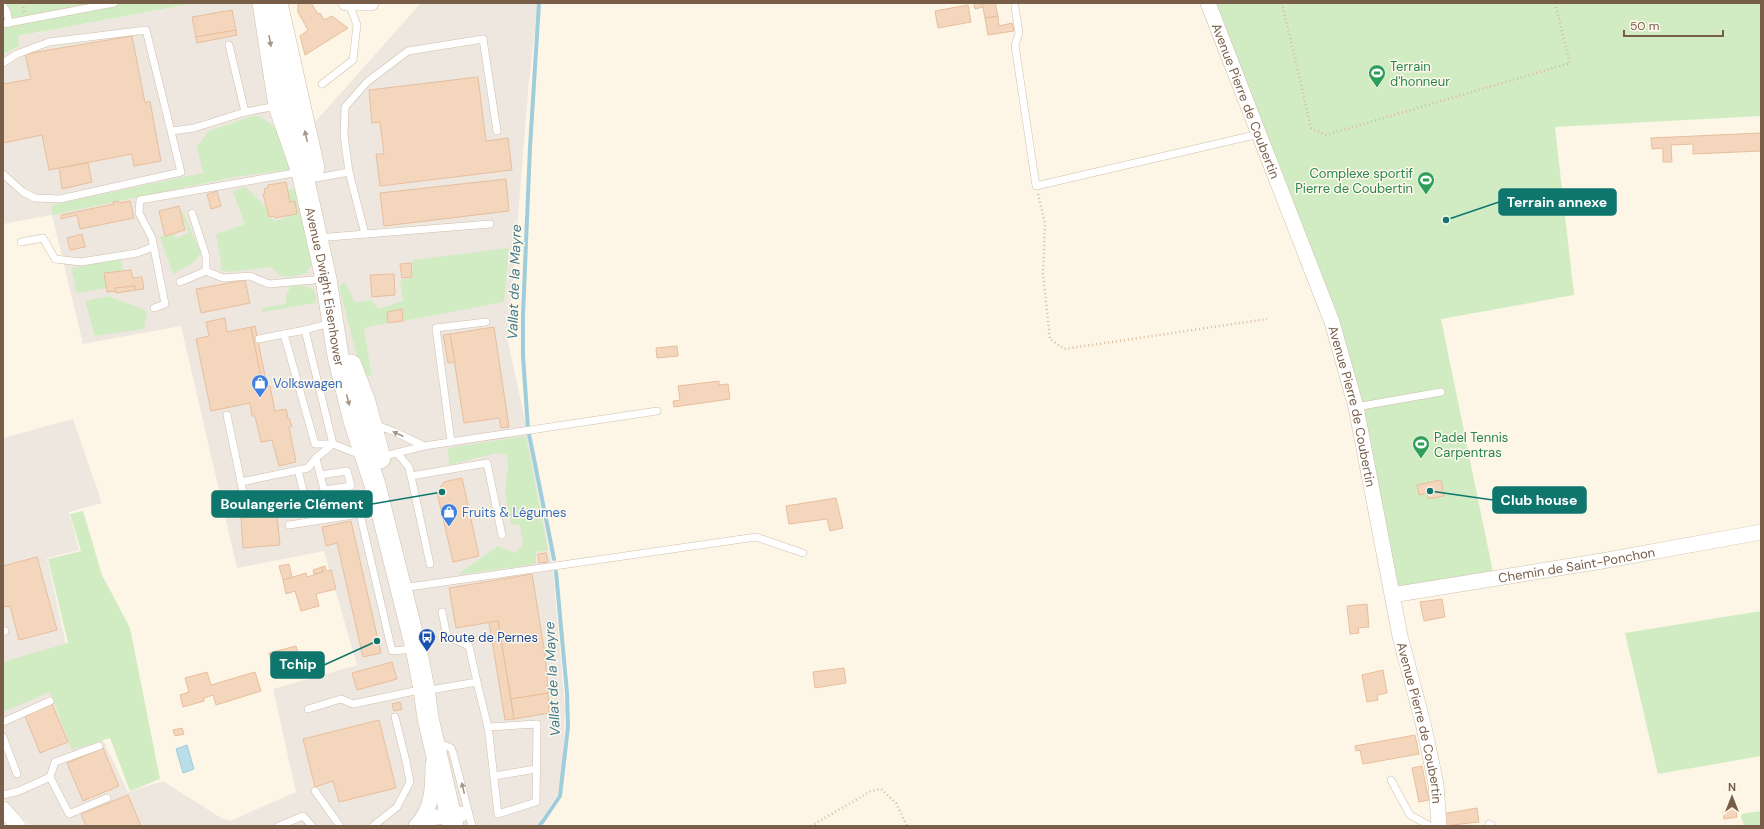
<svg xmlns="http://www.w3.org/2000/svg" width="1764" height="829" font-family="'DM Sans',sans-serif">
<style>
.industrial{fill:#ede7e0}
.green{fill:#d1ecc3}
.water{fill:#b9dee8;stroke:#9fcddb}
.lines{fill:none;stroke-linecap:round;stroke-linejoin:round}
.stream{stroke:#9fcddb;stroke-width:4}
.building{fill:#f4d6bc;stroke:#e8be9c}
.service-casing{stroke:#d0beab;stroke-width:8}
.minor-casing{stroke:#d0beab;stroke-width:16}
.secondary-casing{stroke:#d3bfa8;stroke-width:22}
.path{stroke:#daba9f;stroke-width:2.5;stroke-dasharray:1 3;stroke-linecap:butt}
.service{stroke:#fff;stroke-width:7}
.minor{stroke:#fff;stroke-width:15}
.secondary{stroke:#fff;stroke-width:21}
.oneway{fill:#a79689}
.labels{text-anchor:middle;stroke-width:3;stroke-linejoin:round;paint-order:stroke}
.leisure-label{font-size:13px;fill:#27864d;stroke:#fff9ed;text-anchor:start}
.street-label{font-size:13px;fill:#785d49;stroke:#fff9ed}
.shop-label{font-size:13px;fill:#366cbe;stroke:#fff9ed;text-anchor:start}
.transit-label{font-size:13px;fill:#164399;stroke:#fff9ed;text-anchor:start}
.water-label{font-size:14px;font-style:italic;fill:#417b8d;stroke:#fff9ed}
.leader{fill:none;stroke:#0f766e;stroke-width:1.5}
.callout-dot{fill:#0f766e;stroke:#fff9ed;stroke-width:1.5}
.callout{fill:#0f766e;stroke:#0f766e;stroke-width:1.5}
.callout-label{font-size:14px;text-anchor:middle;font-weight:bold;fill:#fff}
</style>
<rect width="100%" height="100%" fill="#fdf6e6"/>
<path class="industrial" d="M 185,3 L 254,3 L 276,127 L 316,121 L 421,3 L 538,3 L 529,81 L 508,341 L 524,416 L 553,570 L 565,708 L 563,765 L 558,794 L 536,826 L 30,826 L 3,798 L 3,438 L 73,419 L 102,503 L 69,512 L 79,550 L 47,558 L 65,640 L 102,738 L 128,792 L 163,781 L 221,818 L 230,821 L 296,792 L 273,689 L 357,665 L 324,551 L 237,568 L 181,326 L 83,344 L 52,215 L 3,224 L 3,39 L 185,5 Z"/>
<g class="green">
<path d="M 3,3 L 185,3 L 185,5 L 18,36 L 19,46 L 3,54 Z"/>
<path d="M 1214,3 L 1761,3 L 1761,116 L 1555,127 L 1574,295 L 1441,319 L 1493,572 L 1399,589 L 1354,375 L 1336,312 Z"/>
<path d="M 255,115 C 283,127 285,143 294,169 L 234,177 L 52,215 L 51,205 L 203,173 L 197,147 L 209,131 Z"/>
<path d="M 245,186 L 267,208 L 269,217 L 275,221 L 297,214 L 295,201 L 290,202 L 287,189 L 296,189 L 312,263 L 307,273 L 291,277 L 281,276 L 271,267 L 229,272 L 217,269 L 222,268 L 216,234 L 245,224 L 233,192 Z"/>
<path d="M 182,210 L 201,253 L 193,263 L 173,274 L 160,237 L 174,234 L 176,238 L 189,233 L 180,211 Z"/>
<path d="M 509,248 L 504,302 L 403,321 L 402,309 L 387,312 L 388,323 L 364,328 L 372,376 L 362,376 L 339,286 L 345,283 L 355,302 L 372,300 L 378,309 L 403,301 L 400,280 L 413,278 L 412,262 L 414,260 Z"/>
<path d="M 120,259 L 123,270 L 104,273 L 107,288 L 77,293 L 71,268 Z"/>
<path d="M 291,286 C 305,286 318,284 316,303 L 262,312 L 263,308 L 286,304 L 286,295 Z"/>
<path d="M 108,296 L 147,311 L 144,329 L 95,336 L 85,301 Z"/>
<path d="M 526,436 L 548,550 L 536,552 L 536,564 L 457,575 L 498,546 L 515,553 L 523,545 L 520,525 L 511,524 L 505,493 L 508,466 L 507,455 L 496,453 L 449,465 L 448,448 Z"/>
<path d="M 83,511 L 102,575 L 130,628 L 160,779 L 130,791 L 110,738 L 72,750 L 50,692 L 3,712 L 3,662 L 68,643 L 48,559 L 81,551 L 70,514 Z"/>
<path d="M 1761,611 L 1761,756 L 1658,774 L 1625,633 Z"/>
<path d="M 1761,811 L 1761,826 L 1744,826 L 1740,814 Z"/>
</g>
<path class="water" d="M 187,745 L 194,769 L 183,773 L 176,749 Z"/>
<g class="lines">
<g class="stream">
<path d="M 539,3 L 530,147 L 523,315 L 523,356 L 528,429 L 554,559"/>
<path d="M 539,826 L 543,821 L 560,796 L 568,727 L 567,693 L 556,572"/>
</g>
</g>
<g class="building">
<path d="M 298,3 L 311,3 L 318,14 L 320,13 L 324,20 L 332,16 L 348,28 L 305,55 L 300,36 L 308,30 L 298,12 Z"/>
<path d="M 974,3 L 982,3 L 983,7 L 975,9 Z"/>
<path d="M 982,3 L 995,3 L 998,16 L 985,18 Z"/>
<path d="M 968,5 L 971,22 L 938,28 L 935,11 Z"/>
<path d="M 232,10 L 236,30 L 196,37 L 192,17 Z"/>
<path d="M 998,16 L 999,26 L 1012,23 L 1014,31 L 988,35 L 985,18 Z"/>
<path d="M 236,30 L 237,35 L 197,43 L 196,37 Z"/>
<path d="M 132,36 L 145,103 L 150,101 L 161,161 L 134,166 L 132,154 L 49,170 L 42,135 L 3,143 L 3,84 L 31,79 L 25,54 Z"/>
<path d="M 478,77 L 486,141 L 508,138 L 512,170 L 380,186 L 376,154 L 384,154 L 380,122 L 372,123 L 369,90 Z"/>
<path d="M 1761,133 L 1761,151 L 1693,154 L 1693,144 L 1671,145 L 1672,162 L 1663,162 L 1663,148 L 1652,149 L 1651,138 Z"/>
<path d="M 88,163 L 92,182 L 62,189 L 59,168 Z"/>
<path d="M 506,179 L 509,211 L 384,226 L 380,193 Z"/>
<path d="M 286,182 L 290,202 L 295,201 L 297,214 L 275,218 L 274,216 L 269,217 L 263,194 L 265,193 L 264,189 L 268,188 L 268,185 Z"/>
<path d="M 217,191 L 221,206 L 211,209 L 207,194 Z"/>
<path d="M 118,201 L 119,203 L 130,201 L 134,218 L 80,229 L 77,215 L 61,219 L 61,215 L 114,204 L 113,202 Z"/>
<path d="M 179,206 L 185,230 L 165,236 L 159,211 Z"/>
<path d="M 82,234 L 85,247 L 70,250 L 67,238 Z"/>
<path d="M 411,263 L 412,277 L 402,278 L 400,264 Z"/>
<path d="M 131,270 L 133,278 L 142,277 L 144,289 L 136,290 L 135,286 L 115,288 L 116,291 L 107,292 L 104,273 Z"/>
<path d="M 394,274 L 395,295 L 372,297 L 370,275 Z"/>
<path d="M 245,280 L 250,303 L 201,313 L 196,289 Z"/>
<path d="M 135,286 L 136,290 L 116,293 L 115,288 Z"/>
<path d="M 402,309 L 403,321 L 388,323 L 387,312 Z"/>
<path d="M 225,318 L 227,332 L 251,327 L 263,387 L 270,386 L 275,411 L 286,409 L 288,418 L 289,418 L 292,426 L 289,427 L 296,462 L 279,466 L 272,440 L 261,442 L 255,416 L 252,416 L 250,403 L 211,411 L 196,339 L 209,336 L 206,322 Z"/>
<path d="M 255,326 L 267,386 L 263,387 L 251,327 Z"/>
<path d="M 494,327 L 509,427 L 501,428 L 499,418 L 464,423 L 450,334 Z"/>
<path d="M 450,334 L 455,362 L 448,363 L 443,335 Z"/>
<path d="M 677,346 L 678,356 L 657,358 L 656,348 Z"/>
<path d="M 719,381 L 719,385 L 728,384 L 730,399 L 674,407 L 673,401 L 680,400 L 678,386 Z"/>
<path d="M 462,478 L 479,556 L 453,562 L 437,492 L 444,482 Z"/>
<path d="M 1441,480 L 1444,496 L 1428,499 L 1427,493 L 1419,495 L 1417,485 Z"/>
<path d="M 836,498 L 843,528 L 830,531 L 827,519 L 789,524 L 786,506 Z"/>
<path d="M 277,515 L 280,545 L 243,548 L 241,518 Z"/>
<path d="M 351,521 L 381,653 L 363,657 L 337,543 L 326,546 L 322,527 Z"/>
<path d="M 546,553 L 548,562 L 539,563 L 538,554 Z"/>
<path d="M 37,557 L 57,630 L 19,640 L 10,606 L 3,607 L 3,566 Z"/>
<path d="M 289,564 L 292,577 L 283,580 L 279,566 Z"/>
<path d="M 325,566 L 326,571 L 331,570 L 336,589 L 316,594 L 319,606 L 301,611 L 295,591 L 286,594 L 283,580 L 306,573 L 307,577 L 323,572 L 322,567 Z"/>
<path d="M 322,567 L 323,572 L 314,574 L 313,570 Z"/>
<path d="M 532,574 L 545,654 L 548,693 L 511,699 L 498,621 L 456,628 L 449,588 Z"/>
<path d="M 1442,599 L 1445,617 L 1424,621 L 1420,602 Z"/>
<path d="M 1367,604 L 1369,627 L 1358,628 L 1359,633 L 1350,634 L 1347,606 Z"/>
<path d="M 498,621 L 514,719 L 505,720 L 489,622 Z"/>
<path d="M 296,646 L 302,668 L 275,676 L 269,653 Z"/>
<path d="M 392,662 L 397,679 L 357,690 L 352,673 Z"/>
<path d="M 844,668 L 846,683 L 815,688 L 813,672 Z"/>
<path d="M 1383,670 L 1387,693 L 1377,695 L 1378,700 L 1367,702 L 1362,675 Z"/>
<path d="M 207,672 L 211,685 L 255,672 L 261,691 L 216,705 L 213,695 L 204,698 L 204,701 L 183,707 L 180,695 L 189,692 L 185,678 Z"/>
<path d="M 548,693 L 549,713 L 514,719 L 511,699 Z"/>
<path d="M 400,702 L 402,709 L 394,711 L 392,704 Z"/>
<path d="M 52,704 L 68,742 L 40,753 L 25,716 Z"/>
<path d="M 379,720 L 396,788 L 339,802 L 333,781 L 315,787 L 303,739 Z"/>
<path d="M 182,728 L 184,734 L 175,736 L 173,730 Z"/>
<path d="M 1415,735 L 1419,754 L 1363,764 L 1360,750 L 1356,751 L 1355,746 Z"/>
<path d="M 103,748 L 119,786 L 83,801 L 67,763 Z"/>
<path d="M 1422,766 L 1429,800 L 1419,802 L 1412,768 Z"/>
<path d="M 128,795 L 141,826 L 86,826 L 81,814 Z"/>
<path d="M 1735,806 L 1737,817 L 1724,819 L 1723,812 L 1728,811 L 1728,808 Z"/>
<path d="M 1477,808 L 1479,822 L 1444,826 L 1442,814 Z"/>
</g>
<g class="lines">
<g class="service-casing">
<g id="service">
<path d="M 3,6 L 7,12 L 9,23"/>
<path d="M 1015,7 L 1019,33 L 1015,45 L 1036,186 L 1259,134"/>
<path d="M 3,24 L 114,3"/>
<path d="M 229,45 L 245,112"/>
<path d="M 3,63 L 17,54 L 49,42 L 146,30 L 181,172 L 60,199 L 35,198 L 23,192 L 3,174"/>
<path d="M 322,84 L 353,60 L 357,25 L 349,4"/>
<path d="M 172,131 L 194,128 L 245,112 L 277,106"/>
<path d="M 349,172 L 344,135 L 345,107 L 367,82 L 408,51 L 483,39 L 497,131"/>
<path d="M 316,178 L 349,172 L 365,234"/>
<path d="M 192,213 L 206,256 L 206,271 L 223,278 L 250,276 L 269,284 L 324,279"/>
<path d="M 329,237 L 490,224"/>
<path d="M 21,242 L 43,238 L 55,259 L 81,262 L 137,253 L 153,247"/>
<path d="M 180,282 L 206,271"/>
<path d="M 154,308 L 165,304 L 152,238 L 139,213 L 140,200 L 300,172"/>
<path d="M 330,323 L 305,330 L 333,444 L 361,455"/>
<path d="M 305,330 L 284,334 L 315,444 L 333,444"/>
<path d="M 259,339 L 284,334"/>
<path d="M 1356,407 L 1441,392"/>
<path d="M 227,415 L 241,482 L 308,468 L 316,458 L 333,444"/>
<path d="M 374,424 L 395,432 L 424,446"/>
<path d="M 451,442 L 436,328 L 486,322"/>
<path d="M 397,453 L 409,467 L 430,564"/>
<path d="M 381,457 L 424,446 L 657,411"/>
<path d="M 316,458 L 324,490 L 351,486 L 347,471 L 320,475"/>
<path d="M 298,470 L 306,502"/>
<path d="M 411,476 L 487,463 L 502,535"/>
<path d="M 241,482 L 245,503"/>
<path d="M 289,525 L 360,514 L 392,651 L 413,649"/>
<path d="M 409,587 L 756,537 L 803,553"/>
<path d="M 442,612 L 447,636 L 469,646 L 477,682"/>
<path d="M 3,632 L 5,631"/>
<path d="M 308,709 L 341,699 L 353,704 L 424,689 L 436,689 L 477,682 C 481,700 486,716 489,734 L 498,814 L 536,802 L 537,724 L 488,727"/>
<path d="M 3,722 L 50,701"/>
<path d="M 3,737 L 17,774"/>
<path d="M 444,745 L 451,748 L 453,753 L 472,826"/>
<path d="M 494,776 L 536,769"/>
<path d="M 50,777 L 55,762 L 99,746"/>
<path d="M 1391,780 L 1410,815 L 1430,826"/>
<path d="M 315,791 L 340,826"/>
<path d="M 3,795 L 19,791 L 50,777 L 69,814 L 107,798"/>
<path d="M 1489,824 L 1492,826"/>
<path d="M 279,826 L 303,816 L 312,826"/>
<path d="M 373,826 L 397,807 L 410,782 L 406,761 L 395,717"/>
</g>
</g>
<g class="minor-casing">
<g id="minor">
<path d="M 346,3 L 371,3"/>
<path id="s1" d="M 1208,3 L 1332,322 L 1356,407 L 1400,636 L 1424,727 L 1436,784 L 1439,826"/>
<path id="s2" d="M 1392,595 L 1602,561 L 1761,532"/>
<path d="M 3,809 L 18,826"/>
<path d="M 422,819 L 462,814"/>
<path d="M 416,826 C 433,809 433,786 433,764"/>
</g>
</g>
<g class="secondary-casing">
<g id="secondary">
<path id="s3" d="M 263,3 L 279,106 L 302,172 L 326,279 L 338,356 L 354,421 L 375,485 L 416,648 L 424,689 L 428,718 L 453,826"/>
<path d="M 277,3 L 314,168"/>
<path d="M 351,365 L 365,402 L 380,458"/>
</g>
</g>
<g class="path">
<path d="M 23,3 L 24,12"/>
<path d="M 1282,3 L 1311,128 L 1326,135 L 1570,63 L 1555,3"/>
<path d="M 1038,194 L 1045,223 L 1043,274 L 1050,339 L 1064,349 L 1267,319"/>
<path d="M 811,826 L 871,791 L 881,789 L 896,803 L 907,826"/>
</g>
<use href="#service" class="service"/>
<use href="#minor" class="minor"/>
<use href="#secondary" class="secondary"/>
</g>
<defs><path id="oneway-solid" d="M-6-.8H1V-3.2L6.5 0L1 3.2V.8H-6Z"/></defs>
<g class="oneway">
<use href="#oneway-solid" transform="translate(270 41) rotate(80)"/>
<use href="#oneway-solid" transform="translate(306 136) rotate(-103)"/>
<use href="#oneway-solid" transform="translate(348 400) rotate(75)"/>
<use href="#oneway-solid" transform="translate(398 434) rotate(-156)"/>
<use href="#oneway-solid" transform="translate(463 788) rotate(-103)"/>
</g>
<defs>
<g id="stadium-pin" transform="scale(0.9)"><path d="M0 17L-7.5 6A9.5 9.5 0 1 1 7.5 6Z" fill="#2e9e5b" stroke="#fff9ed"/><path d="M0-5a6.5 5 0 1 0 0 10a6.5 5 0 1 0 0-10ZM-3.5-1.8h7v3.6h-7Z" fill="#fff"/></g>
<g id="shop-pin" transform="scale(0.9)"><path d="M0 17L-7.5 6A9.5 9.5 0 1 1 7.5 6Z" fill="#3f7fe0" stroke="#fff9ed"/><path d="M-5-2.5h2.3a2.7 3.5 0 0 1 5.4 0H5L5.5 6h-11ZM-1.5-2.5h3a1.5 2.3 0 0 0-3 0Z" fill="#fff"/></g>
<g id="bus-pin" transform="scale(0.9)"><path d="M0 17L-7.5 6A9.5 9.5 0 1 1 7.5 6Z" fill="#1a4fb4" stroke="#fff9ed"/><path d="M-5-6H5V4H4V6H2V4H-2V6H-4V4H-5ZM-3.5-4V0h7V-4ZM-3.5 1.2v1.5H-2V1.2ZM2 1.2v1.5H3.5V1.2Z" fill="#fff"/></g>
</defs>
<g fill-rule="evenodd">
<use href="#stadium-pin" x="1377" y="73"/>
<use href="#stadium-pin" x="1426" y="180"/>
<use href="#shop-pin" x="260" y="383"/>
<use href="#stadium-pin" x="1421" y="444"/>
<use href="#shop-pin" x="449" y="512"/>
<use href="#bus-pin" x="427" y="637"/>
</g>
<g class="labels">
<g class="leisure-label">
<text x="1390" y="71">Terrain<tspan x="1390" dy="15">d'honneur</tspan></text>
<text x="1413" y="178" text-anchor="end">Complexe sportif<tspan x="1413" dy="15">Pierre de Coubertin</tspan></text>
<text x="1434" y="442">Padel Tennis<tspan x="1434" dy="15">Carpentras</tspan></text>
</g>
<g class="street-label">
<text dy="5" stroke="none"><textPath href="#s1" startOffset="105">Avenue Pierre de Coubertin</textPath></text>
<text dy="5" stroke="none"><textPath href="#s3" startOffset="291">Avenue Dwight Eisenhower</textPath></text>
<text dy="5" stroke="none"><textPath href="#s1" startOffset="429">Avenue Pierre de Coubertin</textPath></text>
<text dy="5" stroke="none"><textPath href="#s2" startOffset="187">Chemin de Saint-Ponchon</textPath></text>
<text dy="5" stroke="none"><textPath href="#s1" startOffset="753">Avenue Pierre de Coubertin</textPath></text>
</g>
<g class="shop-label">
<text x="273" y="388">Volkswagen</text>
<text x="462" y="517">Fruits &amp; Légumes</text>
</g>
<g class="transit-label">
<text x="440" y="642">Route de Pernes</text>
</g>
<g class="water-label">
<text transform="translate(514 282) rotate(-88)" y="5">Vallat de la Mayre</text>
<text transform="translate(552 679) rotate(-93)" y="5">Vallat de la Mayre</text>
</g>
</g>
<path class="leader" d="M1446 220L1499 202M1430 491L1493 500M442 492L372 504M377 641L324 665"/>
<g class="callout-dot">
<circle cx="1446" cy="220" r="4"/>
<circle cx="1430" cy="491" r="4"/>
<circle cx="442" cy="492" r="4"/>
<circle cx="377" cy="641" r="4"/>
</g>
<g class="callout">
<rect x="1499" y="189" width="117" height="26" rx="4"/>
<rect x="1493" y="487" width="93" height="26" rx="4"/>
<rect x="212" y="491" width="160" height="26" rx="4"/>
<rect x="271" y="652" width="53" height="26" rx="4"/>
</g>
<g class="callout-label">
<text x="1557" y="207">Terrain annexe</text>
<text x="1539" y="505">Club house</text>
<text x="292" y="509">Boulangerie Clément</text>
<text x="298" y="669">Tchip</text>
</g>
<rect width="1764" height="829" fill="none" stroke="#785d49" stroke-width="8"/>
<g transform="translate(1732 797)" stroke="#fff9ed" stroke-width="3" paint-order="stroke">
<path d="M0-3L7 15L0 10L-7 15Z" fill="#785d49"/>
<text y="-6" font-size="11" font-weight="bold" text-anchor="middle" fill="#785d49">N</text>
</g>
<path d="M1624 30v6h99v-6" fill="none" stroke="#785d49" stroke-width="2"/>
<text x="1630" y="30" font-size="12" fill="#785d49" stroke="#fff9ed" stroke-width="3" paint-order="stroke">50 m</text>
</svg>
